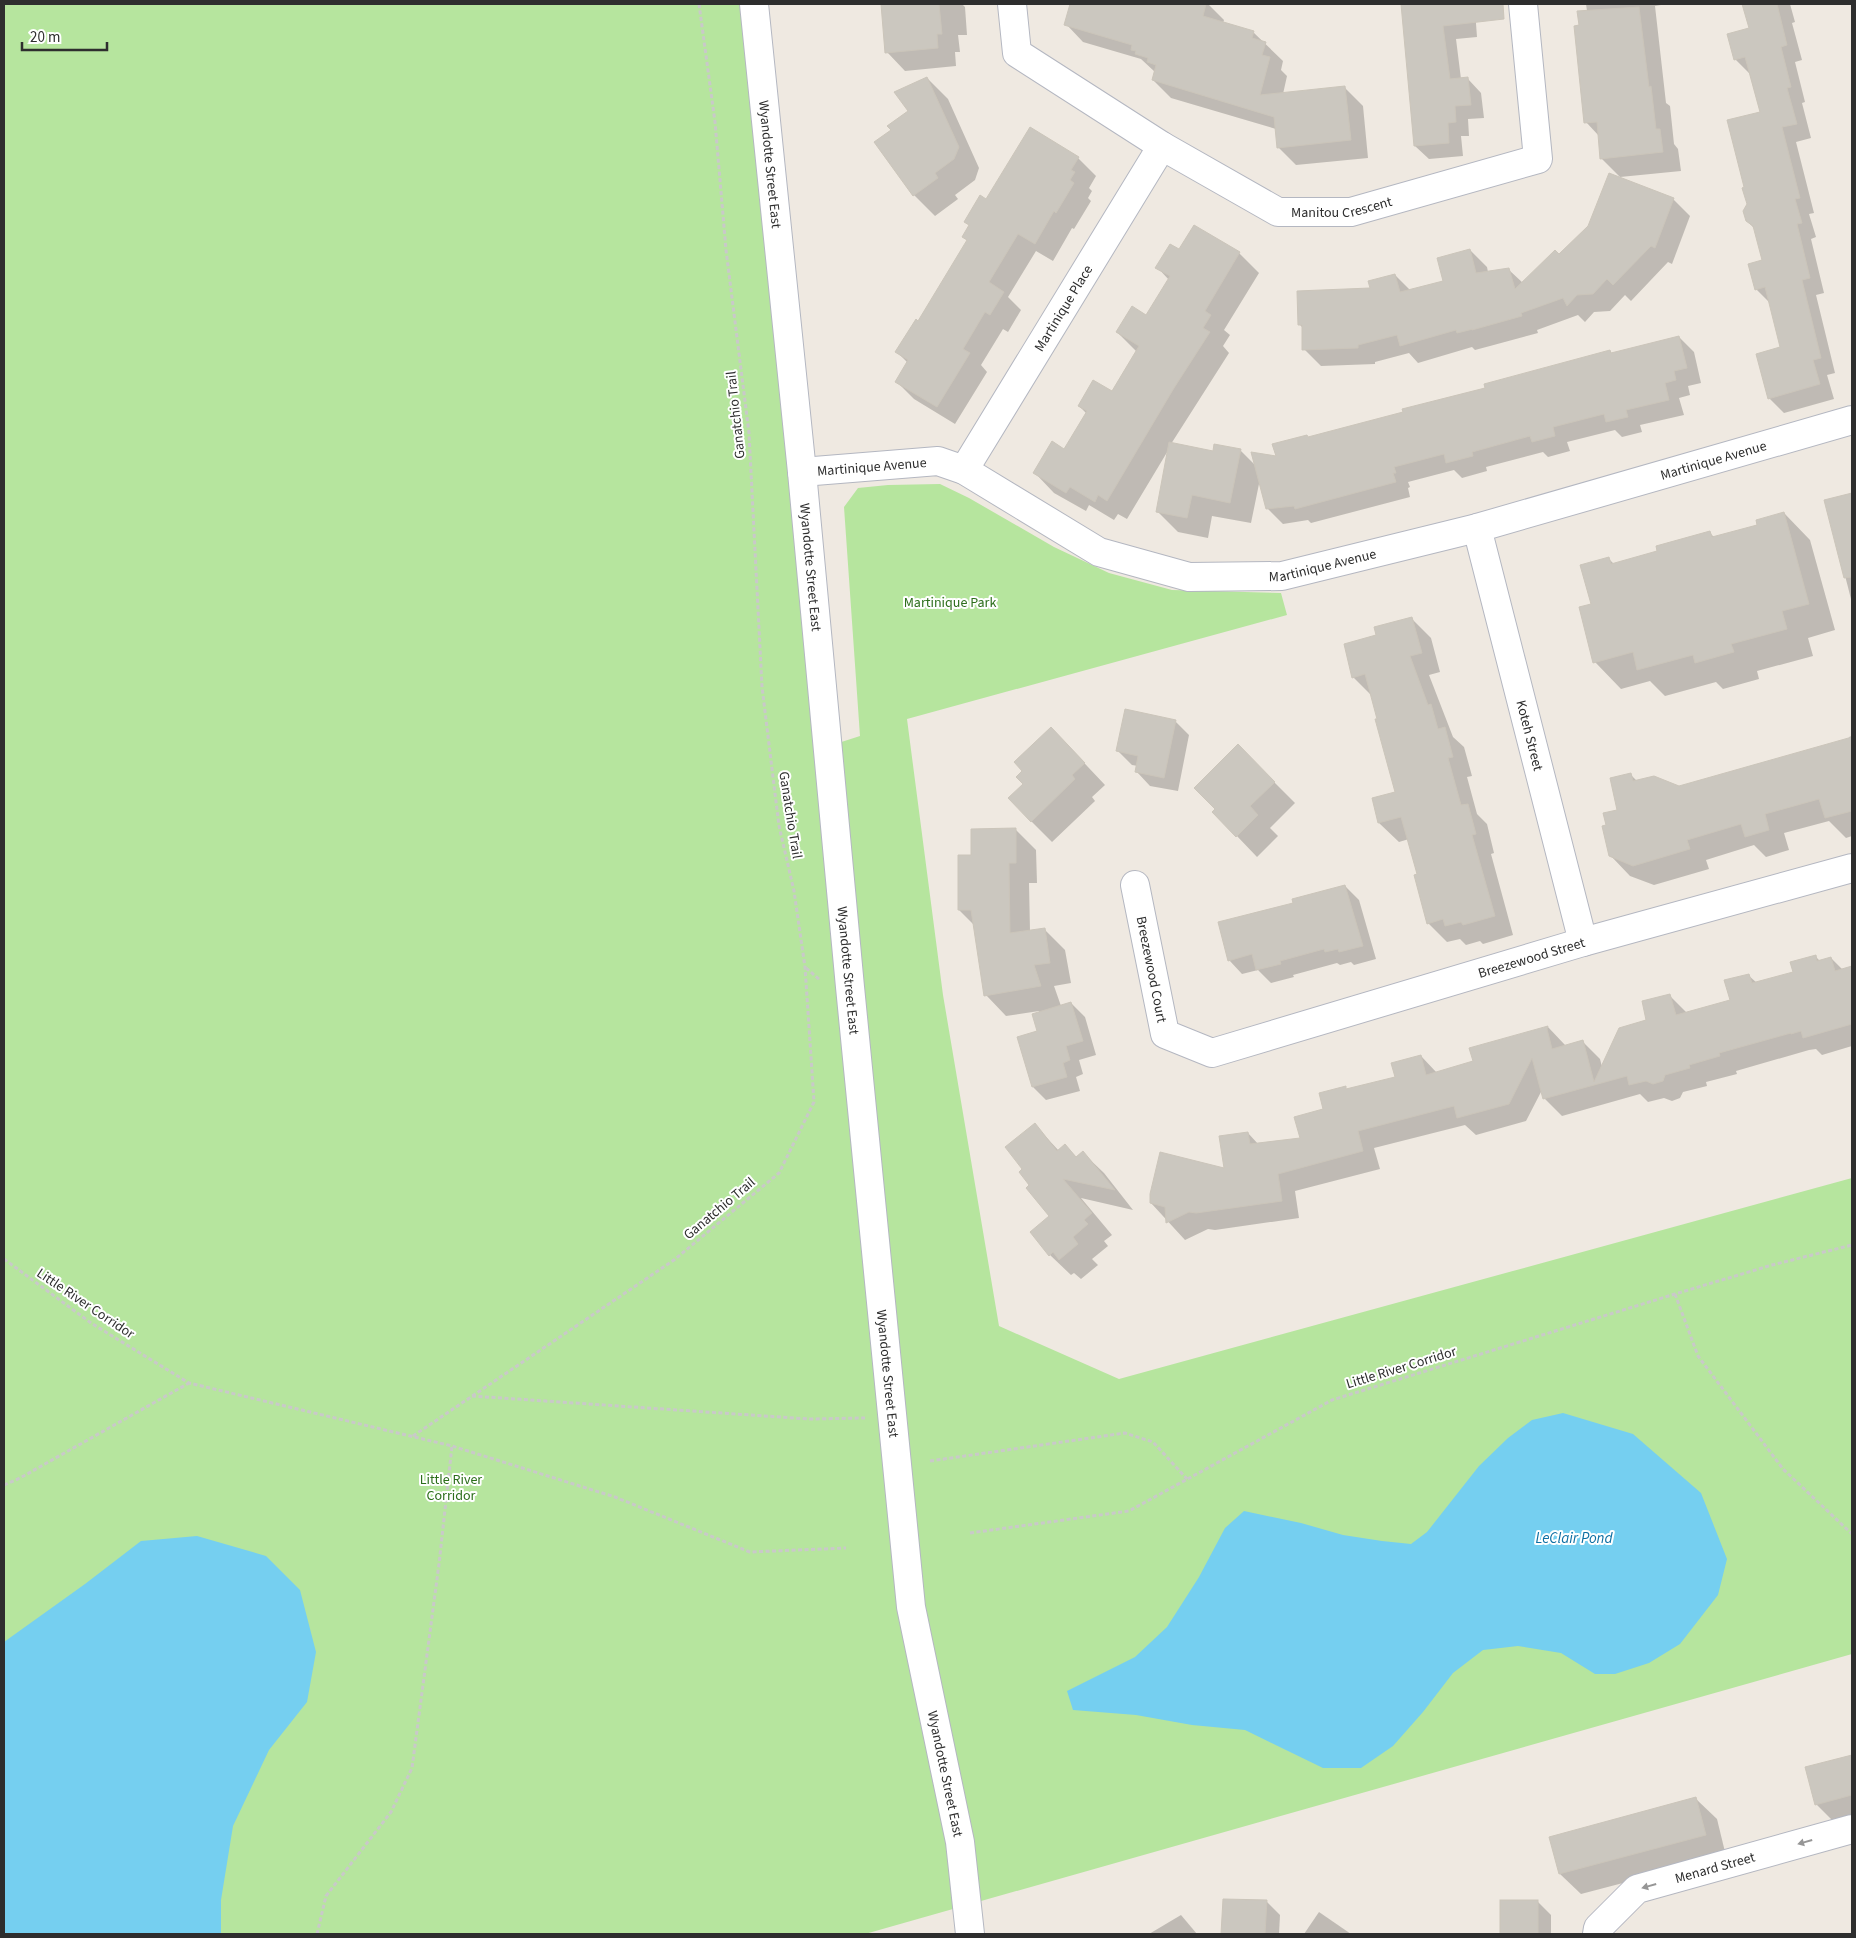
<svg xmlns="http://www.w3.org/2000/svg" width="1856" height="1938" font-family="'Source Sans 3',sans-serif">
<style>
.green{fill:#b6e59e}
.water{fill:#75cff0}
.shadow{fill:#0003}
.building{fill:#cbc7bf;stroke:#cbc5ba}
.lines{fill:none;stroke-linecap:round;stroke-linejoin:round}
.minor-casing{stroke:#b4b7c1;stroke-width:30}
.path{stroke:#c9c9c9;stroke-width:3;stroke-dasharray:4 2.5;stroke-linecap:butt}
.minor{stroke:#fff;stroke-width:28}
.oneway{fill:#969696}
.labels{text-anchor:middle;stroke-width:4;stroke-linejoin:round;paint-order:stroke}
.street-label{font-size:14px;fill:#2e2e2e;stroke:#fff}
.park-label{font-size:14px;fill:#2c6e1b;stroke:#fff}
.water-label{font-size:15px;font-style:italic;fill:#0d6fa3;stroke:#fff}
</style>
<rect width="100%" height="100%" fill="#efe9e1"/>
<path class="green" d="M 4,4 L 754,4 L 829,746 L 860,736 L 844,507 L 858,488 L 888,485 L 940,484 L 969,498 L 1054,547 L 1109,573 L 1172,590 L 1281,593 L 1287,615 L 907,719 L 943,995 L 999,1326 L 1119,1379 L 1852,1178 L 1852,1654 L 865,1934 L 4,1934 Z"/>
<g class="water">
<path d="M 1563,1413 L 1633,1434 L 1701,1493 L 1727,1559 L 1718,1595 L 1680,1644 L 1649,1663 L 1615,1674 L 1595,1674 L 1561,1653 L 1518,1646 L 1483,1650 L 1453,1673 L 1423,1712 L 1393,1746 L 1361,1768 L 1323,1768 L 1245,1730 L 1192,1725 L 1136,1715 L 1073,1710 L 1067,1691 L 1135,1657 L 1167,1627 L 1199,1577 L 1225,1528 L 1244,1511 L 1301,1523 L 1343,1535 L 1382,1541 L 1411,1544 L 1427,1532 L 1479,1466 L 1508,1438 L 1532,1420 Z"/>
<path d="M 197,1536 L 266,1556 L 300,1590 L 316,1652 L 307,1702 L 269,1750 L 233,1826 L 221,1900 L 221,1934 L 4,1934 L 4,1642 L 85,1584 L 141,1541 Z"/>
</g>
<g class="shadow">
<path d="M 882,4 L 962,4 L 965,7 L 967,35 L 958,35 L 960,52 L 955,52 L 956,66 L 905,71 L 887,52 Z"/>
<path d="M 1071,4 L 1208,4 L 1224,20 L 1223,23 L 1253,32 L 1283,61 L 1281,70 L 1287,76 L 1283,94 L 1345,88 L 1363,106 L 1368,158 L 1296,165 L 1278,147 L 1276,129 L 1171,98 L 1153,80 L 1155,72 L 1141,59 L 1083,42 L 1066,24 Z"/>
<path d="M 1402,4 L 1468,4 L 1475,10 L 1477,37 L 1456,39 L 1461,79 L 1468,79 L 1481,93 L 1484,118 L 1468,119 L 1469,136 L 1461,136 L 1463,156 L 1429,159 L 1415,146 Z"/>
<path d="M 1586,4 L 1667,4 L 1655,6 L 1666,103 L 1670,106 L 1674,144 L 1678,149 L 1681,171 L 1620,177 L 1601,158 L 1599,136 L 1586,122 L 1580,26 L 1587,11 Z"/>
<path d="M 1744,4 L 1790,4 L 1795,22 L 1792,23 L 1802,60 L 1795,62 L 1805,102 L 1802,103 L 1811,138 L 1796,142 L 1814,213 L 1809,214 L 1816,237 L 1811,239 L 1824,293 L 1816,295 L 1835,373 L 1827,375 L 1834,399 L 1784,413 L 1769,398 L 1782,348 L 1770,303 L 1756,289 L 1763,261 L 1755,229 L 1747,221 L 1761,113 L 1750,74 L 1735,59 L 1750,29 Z"/>
<path d="M 927,78 L 948,99 L 979,168 L 975,180 L 955,195 L 958,199 L 935,216 L 914,195 L 893,130 L 909,111 Z"/>
<path d="M 1078,158 L 1096,176 L 1089,188 L 1092,191 L 1088,198 L 1091,201 L 1074,229 L 1072,228 L 1053,261 L 1036,251 L 1008,297 L 1021,310 L 1008,332 L 1003,329 L 981,365 L 987,372 L 955,424 L 914,399 L 897,382 L 908,363 L 897,352 L 918,322 L 968,241 L 964,237 L 987,201 Z"/>
<path d="M 1673,199 L 1690,216 L 1672,264 L 1668,262 L 1631,301 L 1625,295 L 1610,311 L 1594,312 L 1585,322 L 1578,315 L 1537,330 L 1538,333 L 1490,346 L 1475,350 L 1472,347 L 1418,363 L 1409,353 L 1375,362 L 1375,364 L 1321,366 L 1304,349 L 1303,328 L 1300,325 L 1371,290 L 1395,275 L 1411,291 L 1444,282 L 1470,250 L 1487,267 L 1488,272 L 1509,270 L 1523,283 L 1559,256 Z"/>
<path d="M 1194,226 L 1239,253 L 1259,273 L 1224,330 L 1230,335 L 1223,346 L 1229,353 L 1171,444 L 1214,452 L 1240,450 L 1257,467 L 1277,458 L 1309,438 L 1404,413 L 1610,351 L 1612,354 L 1679,337 L 1694,352 L 1701,383 L 1688,386 L 1690,395 L 1679,398 L 1684,415 L 1640,425 L 1642,432 L 1622,437 L 1615,430 L 1567,442 L 1570,451 L 1548,457 L 1543,452 L 1486,467 L 1487,471 L 1462,478 L 1454,470 L 1408,482 L 1410,487 L 1408,488 L 1410,497 L 1311,523 L 1308,520 L 1283,524 L 1268,509 L 1260,479 L 1251,523 L 1212,516 L 1208,538 L 1178,532 L 1157,511 L 1169,449 L 1127,519 L 1118,514 L 1114,520 L 1089,505 L 1086,511 L 1054,493 L 1035,473 L 1065,450 L 1087,414 L 1079,406 L 1112,393 L 1137,352 L 1117,332 L 1146,317 L 1169,280 L 1157,267 L 1179,251 Z"/>
<path d="M 1852,494 L 1852,603 L 1826,501 Z"/>
<path d="M 1784,513 L 1810,540 L 1835,630 L 1808,638 L 1813,656 L 1757,671 L 1759,679 L 1723,689 L 1716,682 L 1665,696 L 1650,681 L 1621,689 L 1595,662 L 1592,605 L 1608,558 L 1614,564 L 1659,552 L 1710,533 L 1715,538 L 1759,525 Z"/>
<path d="M 1412,619 L 1431,638 L 1440,672 L 1429,675 L 1453,737 L 1464,747 L 1472,776 L 1467,777 L 1477,814 L 1487,824 L 1494,853 L 1491,854 L 1513,935 L 1483,944 L 1480,941 L 1466,945 L 1460,939 L 1447,942 L 1428,923 L 1418,875 L 1409,839 L 1399,842 L 1379,823 L 1397,793 L 1372,696 L 1353,677 L 1378,636 Z"/>
<path d="M 1175,721 L 1189,735 L 1178,791 L 1150,786 L 1137,772 L 1138,766 L 1132,765 L 1118,751 Z"/>
<path d="M 1852,736 L 1852,836 L 1846,838 L 1829,821 L 1784,833 L 1789,850 L 1766,857 L 1754,845 L 1706,860 L 1709,869 L 1654,885 L 1630,876 L 1610,855 L 1608,826 L 1619,811 L 1631,775 L 1637,781 L 1678,788 L 1850,739 L 1849,737 Z"/>
<path d="M 1238,746 L 1295,803 L 1270,828 L 1278,836 L 1257,857 L 1214,812 L 1217,809 Z"/>
<path d="M 1071,749 L 1105,785 L 1092,797 L 1095,801 L 1052,842 L 1031,821 Z"/>
<path d="M 1016,830 L 1036,850 L 1037,883 L 1029,883 L 1030,931 L 1044,929 L 1065,950 L 1071,983 L 1054,986 L 1061,1006 L 1071,1003 L 1085,1017 L 1096,1055 L 1079,1060 L 1083,1074 L 1076,1077 L 1080,1091 L 1046,1100 L 1033,1087 L 1039,1011 L 1006,1016 L 986,995 L 975,926 L 959,910 L 972,856 Z"/>
<path d="M 1345,886 L 1359,900 L 1376,959 L 1354,965 L 1351,962 L 1340,965 L 1337,963 L 1293,975 L 1294,977 L 1271,983 L 1258,970 L 1242,974 L 1229,960 Z"/>
<path d="M 1815,956 L 1820,961 L 1831,958 L 1843,970 L 1852,968 L 1852,1046 L 1822,1055 L 1816,1049 L 1809,1050 L 1736,1071 L 1737,1074 L 1706,1082 L 1707,1086 L 1683,1092 L 1680,1098 L 1672,1101 L 1664,1098 L 1648,1102 L 1640,1094 L 1562,1116 L 1544,1098 L 1542,1090 L 1526,1121 L 1476,1135 L 1465,1125 L 1374,1148 L 1380,1169 L 1295,1191 L 1299,1218 L 1215,1230 L 1208,1229 L 1185,1240 L 1151,1203 L 1225,1169 L 1248,1133 L 1259,1145 L 1301,1139 L 1325,1110 L 1345,1088 L 1348,1090 L 1397,1078 L 1421,1056 L 1437,1073 L 1475,1062 L 1471,1049 L 1548,1027 L 1565,1045 L 1564,1047 L 1583,1042 L 1600,1059 L 1602,1067 L 1648,1021 L 1670,996 L 1687,1013 L 1731,1001 L 1748,975 L 1757,983 L 1794,973 Z"/>
<path d="M 1035,1125 L 1059,1151 L 1065,1146 L 1077,1158 L 1083,1153 L 1104,1173 L 1133,1210 L 1081,1198 L 1112,1235 L 1104,1241 L 1108,1246 L 1092,1259 L 1098,1265 L 1081,1279 L 1074,1273 L 1071,1275 L 1050,1255 L 1051,1217 L 1031,1185 L 1024,1169 Z"/>
<path d="M 1852,1756 L 1852,1821 L 1837,1825 L 1816,1804 L 1806,1768 Z"/>
<path d="M 1696,1799 L 1717,1819 L 1726,1856 L 1581,1894 L 1560,1874 Z"/>
<path d="M 1224,1900 L 1266,1901 L 1280,1915 L 1279,1934 L 1223,1934 Z"/>
<path d="M 1537,1901 L 1551,1915 L 1551,1934 L 1501,1934 L 1501,1902 Z"/>
<path d="M 1319,1912 L 1351,1934 L 1304,1934 Z"/>
<path d="M 1181,1915 L 1197,1934 L 1149,1934 Z"/>
</g>
<g class="building">
<path d="M 881,4 L 939,4 L 942,34 L 937,34 L 938,48 L 885,53 Z"/>
<path d="M 1070,4 L 1206,4 L 1203,16 L 1254,31 L 1252,38 L 1266,42 L 1262,55 L 1270,57 L 1260,95 L 1345,86 L 1351,140 L 1277,148 L 1274,117 L 1152,80 L 1156,65 L 1147,62 L 1148,58 L 1135,54 L 1136,51 L 1131,50 L 1132,45 L 1064,25 Z"/>
<path d="M 1401,4 L 1503,4 L 1504,19 L 1443,26 L 1450,79 L 1468,77 L 1471,105 L 1455,106 L 1456,122 L 1448,123 L 1449,143 L 1414,146 Z"/>
<path d="M 1742,4 L 1777,4 L 1787,45 L 1781,47 L 1791,87 L 1787,88 L 1797,124 L 1782,127 L 1800,198 L 1795,199 L 1802,223 L 1797,224 L 1810,278 L 1802,280 L 1821,358 L 1813,360 L 1820,384 L 1768,399 L 1756,354 L 1780,347 L 1765,287 L 1755,290 L 1748,264 L 1762,260 L 1753,226 L 1746,221 L 1743,211 L 1747,204 L 1742,188 L 1744,187 L 1727,120 L 1760,112 L 1745,57 L 1734,60 L 1727,34 L 1749,28 Z"/>
<path d="M 1639,7 L 1649,87 L 1651,86 L 1656,129 L 1660,129 L 1663,152 L 1600,159 L 1597,122 L 1584,123 L 1574,26 L 1579,25 L 1577,11 Z"/>
<path d="M 927,77 L 959,147 L 954,159 L 935,173 L 938,178 L 913,196 L 874,142 L 891,130 L 887,126 L 908,111 L 894,92 Z"/>
<path d="M 1030,127 L 1079,157 L 1071,170 L 1075,172 L 1070,180 L 1074,183 L 1056,213 L 1054,211 L 1035,244 L 1018,234 L 989,282 L 1004,292 L 990,315 L 985,312 L 963,349 L 970,353 L 937,407 L 895,382 L 908,360 L 895,352 L 916,319 L 918,321 L 967,240 L 962,237 L 969,225 L 964,222 L 980,195 L 986,199 Z"/>
<path d="M 1609,173 L 1674,198 L 1655,248 L 1651,246 L 1613,285 L 1607,279 L 1593,294 L 1577,295 L 1567,306 L 1563,298 L 1521,313 L 1522,316 L 1472,330 L 1473,329 L 1457,333 L 1456,330 L 1400,346 L 1397,335 L 1358,345 L 1358,348 L 1302,350 L 1302,325 L 1298,325 L 1297,291 L 1370,288 L 1368,281 L 1395,274 L 1400,292 L 1443,281 L 1437,258 L 1470,249 L 1476,273 L 1509,268 L 1515,289 L 1555,250 L 1559,254 L 1588,226 Z"/>
<path d="M 1194,225 L 1240,252 L 1205,311 L 1211,315 L 1203,328 L 1210,332 L 1174,388 L 1107,501 L 1098,495 L 1095,502 L 1070,487 L 1066,493 L 1033,473 L 1052,441 L 1064,449 L 1087,411 L 1078,406 L 1093,380 L 1112,391 L 1139,346 L 1116,332 L 1132,306 L 1146,315 L 1170,276 L 1155,268 L 1170,244 L 1179,249 Z"/>
<path d="M 1679,336 L 1687,368 L 1674,371 L 1676,380 L 1665,383 L 1669,400 L 1626,410 L 1628,417 L 1606,422 L 1604,414 L 1553,427 L 1555,436 L 1532,442 L 1530,436 L 1472,452 L 1473,456 L 1446,463 L 1444,454 L 1394,467 L 1396,473 L 1393,473 L 1396,482 L 1295,509 L 1294,506 L 1266,509 L 1251,452 L 1276,456 L 1272,444 L 1307,435 L 1308,437 L 1403,412 L 1402,409 L 1485,388 L 1484,384 L 1610,350 L 1611,353 Z"/>
<path d="M 1169,442 L 1213,451 L 1214,444 L 1241,449 L 1230,503 L 1192,495 L 1187,518 L 1156,512 Z"/>
<path d="M 1852,493 L 1852,577 L 1844,578 L 1824,500 Z"/>
<path d="M 1784,512 L 1809,604 L 1782,611 L 1787,629 L 1731,644 L 1734,652 L 1695,663 L 1693,655 L 1637,670 L 1633,652 L 1593,663 L 1579,607 L 1591,604 L 1580,565 L 1609,557 L 1611,564 L 1657,551 L 1656,546 L 1710,531 L 1712,537 L 1757,525 L 1756,520 Z"/>
<path d="M 1412,617 L 1422,653 L 1410,656 L 1428,705 L 1431,704 L 1438,729 L 1445,727 L 1453,757 L 1448,758 L 1461,805 L 1468,804 L 1476,834 L 1472,835 L 1495,916 L 1463,925 L 1461,922 L 1445,926 L 1443,919 L 1427,924 L 1414,875 L 1417,874 L 1401,817 L 1378,823 L 1372,798 L 1395,792 L 1375,719 L 1377,719 L 1365,674 L 1352,678 L 1344,644 L 1376,635 L 1374,627 Z"/>
<path d="M 1125,709 L 1176,720 L 1164,778 L 1135,772 L 1138,756 L 1116,751 Z"/>
<path d="M 1051,727 L 1085,763 L 1072,775 L 1075,779 L 1031,822 L 1008,798 L 1023,784 L 1016,777 L 1022,771 L 1014,762 Z"/>
<path d="M 1852,737 L 1852,811 L 1825,818 L 1819,799 L 1765,814 L 1769,830 L 1745,837 L 1741,824 L 1687,840 L 1690,849 L 1633,866 L 1609,856 L 1602,826 L 1606,825 L 1603,813 L 1617,810 L 1610,778 L 1631,773 L 1633,781 L 1654,776 L 1679,786 Z"/>
<path d="M 1238,744 L 1275,782 L 1250,806 L 1258,815 L 1236,837 L 1212,812 L 1215,809 L 1194,788 Z"/>
<path d="M 1016,828 L 1016,863 L 1009,863 L 1010,933 L 1045,928 L 1050,963 L 1034,965 L 1041,986 L 984,996 L 971,910 L 958,910 L 958,855 L 971,855 L 971,829 Z"/>
<path d="M 1345,885 L 1363,946 L 1339,952 L 1338,949 L 1325,952 L 1324,949 L 1280,961 L 1281,964 L 1256,970 L 1252,954 L 1228,961 L 1218,922 L 1293,903 L 1292,899 Z"/>
<path d="M 1816,955 L 1817,961 L 1831,957 L 1835,971 L 1852,966 L 1852,1024 L 1803,1038 L 1801,1031 L 1791,1034 L 1791,1033 L 1719,1053 L 1720,1056 L 1689,1065 L 1690,1068 L 1665,1075 L 1663,1081 L 1653,1084 L 1646,1081 L 1629,1085 L 1627,1076 L 1543,1099 L 1532,1058 L 1509,1104 L 1457,1118 L 1454,1106 L 1358,1131 L 1363,1151 L 1278,1174 L 1282,1201 L 1196,1213 L 1189,1212 L 1166,1223 L 1165,1207 L 1150,1203 L 1150,1194 L 1160,1152 L 1224,1168 L 1219,1136 L 1248,1132 L 1250,1144 L 1300,1138 L 1294,1117 L 1323,1109 L 1319,1093 L 1346,1086 L 1346,1089 L 1395,1077 L 1391,1063 L 1421,1055 L 1426,1075 L 1473,1061 L 1469,1048 L 1548,1026 L 1547,1029 L 1552,1049 L 1583,1040 L 1594,1082 L 1619,1028 L 1646,1020 L 1642,1001 L 1670,994 L 1676,1015 L 1730,1000 L 1724,980 L 1749,974 L 1752,983 L 1793,972 L 1790,962 Z"/>
<path d="M 1071,1002 L 1083,1041 L 1066,1046 L 1070,1060 L 1063,1063 L 1067,1077 L 1032,1087 L 1017,1037 L 1037,1031 L 1032,1014 Z"/>
<path d="M 1035,1123 L 1057,1151 L 1065,1144 L 1076,1157 L 1083,1151 L 1115,1190 L 1063,1179 L 1092,1213 L 1084,1220 L 1088,1224 L 1073,1237 L 1078,1244 L 1059,1260 L 1053,1252 L 1049,1256 L 1030,1232 L 1049,1216 L 1026,1188 L 1029,1185 L 1019,1172 L 1022,1169 L 1005,1147 Z"/>
<path d="M 1852,1755 L 1852,1795 L 1815,1805 L 1805,1767 Z"/>
<path d="M 1696,1797 L 1706,1835 L 1559,1874 L 1549,1837 Z"/>
<path d="M 1223,1899 L 1267,1900 L 1265,1934 L 1221,1934 Z"/>
<rect x="1500" y="1900" width="38" height="34"/>
</g>
<g class="lines">
<g class="minor-casing">
<g id="minor">
<path id="s1" d="M 754,4 L 802,472 L 850,987 L 911,1607 L 960,1842 L 970,1934"/>
<path id="s2" d="M 1012,4 L 1017,53 L 1162,146 L 1278,212 L 1351,212 L 1538,159 L 1523,4"/>
<path id="s3" d="M 964,470 L 1162,146"/>
<path id="s4" d="M 802,472 L 938,461 L 964,470 L 1099,552 L 1189,577 L 1282,576 L 1477,528 L 1852,420"/>
<path id="s5" d="M 1477,528 L 1583,942"/>
<path id="s6" d="M 1135,885 L 1165,1034 L 1212,1053 L 1583,942 L 1852,868"/>
<path id="s7" d="M 1597,1934 L 1598,1928 L 1637,1889 L 1852,1829"/>
</g>
</g>
<g class="path">
<path d="M 806,968 L 820,980"/>
<path d="M 4,1259 L 91,1323 L 189,1383 L 452,1446 L 615,1497 L 750,1552 L 846,1548"/>
<path d="M 1675,1294 L 1698,1356 L 1783,1469 L 1852,1534"/>
<path d="M 472,1396 L 809,1419 L 865,1418"/>
<path d="M 413,1436 L 674,1260 L 779,1173 L 814,1102 L 805,967 L 794,891 L 779,826 L 762,687 L 749,433 L 726,250 L 715,122 L 699,4"/>
<path d="M 930,1461 L 1125,1433 L 1153,1442 L 1187,1479"/>
<path d="M 4,1485 L 20,1478 L 189,1383"/>
<path d="M 970,1533 L 1129,1511 L 1332,1400 L 1675,1294 L 1772,1265 L 1852,1245"/>
<path d="M 317,1934 L 326,1896 L 391,1812 L 412,1768 L 439,1564 L 452,1446"/>
</g>
<use href="#minor" class="minor"/>
</g>
<defs><path id="oneway-solid" d="M-6-.8H1V-3.2L6.5 0L1 3.2V.8H-6Z" transform="scale(1.25)"/></defs>
<g class="oneway">
<use href="#oneway-solid" transform="translate(1805 1842) rotate(164)"/>
<use href="#oneway-solid" transform="translate(1649 1886) rotate(164)"/>
</g>
<g class="labels">
<g class="street-label">
<text dy="5" stroke="none"><textPath href="#s1" startOffset="161">Wyandotte Street East</textPath></text>
<text dy="5" stroke="none"><textPath href="#s2" startOffset="419">Manitou Crescent</textPath></text>
<text dy="5" stroke="none"><textPath href="#s3" startOffset="190">Martinique Place</textPath></text>
<text transform="translate(735 415) rotate(-96)" y="5">Ganatchio Trail</text>
<text dy="5" stroke="none"><textPath href="#s4" startOffset="955">Martinique Avenue</textPath></text>
<text dy="5" stroke="none"><textPath href="#s4" startOffset="70">Martinique Avenue</textPath></text>
<text dy="5" stroke="none"><textPath href="#s4" startOffset="550">Martinique Avenue</textPath></text>
<text dy="5" stroke="none"><textPath href="#s1" startOffset="566">Wyandotte Street East</textPath></text>
<text dy="5" stroke="none"><textPath href="#s5" startOffset="214">Koteh Street</textPath></text>
<text transform="translate(791 815) rotate(81)" y="5">Ganatchio Trail</text>
<text dy="5" stroke="none"><textPath href="#s6" startOffset="536">Breezewood Street</textPath></text>
<text dy="5" stroke="none"><textPath href="#s6" startOffset="86">Breezewood Court</textPath></text>
<text dy="5" stroke="none"><textPath href="#s1" startOffset="971">Wyandotte Street East</textPath></text>
<text transform="translate(719 1208) rotate(-40)" y="5">Ganatchio Trail</text>
<text transform="translate(86 1303) rotate(34)" y="5">Little River Corridor</text>
<text transform="translate(1401 1367) rotate(-17)" y="5">Little River Corridor</text>
<text dy="5" stroke="none"><textPath href="#s1" startOffset="1376">Wyandotte Street East</textPath></text>
<text dy="5" stroke="none"><textPath href="#s1" startOffset="1781">Wyandotte Street East</textPath></text>
<text dy="5" stroke="none"><textPath href="#s7" startOffset="142">Menard Street</textPath></text>
</g>
<g class="park-label">
<text x="950" y="607">Martinique Park</text>
<text x="451" y="1484">Little River<tspan x="451" dy="16">Corridor</tspan></text>
</g>
<g class="water-label">
<text x="1574" y="1543">LeClair Pond</text>
</g>
</g>
<rect width="1856" height="1938" fill="none" stroke="#2e2e2e" stroke-width="10"/>
<path d="M22 42v8h85v-8" fill="none" stroke="#2e2e2e" stroke-width="2.5"/>
<text x="30" y="42" font-size="15" fill="#2e2e2e" stroke="#ffffff" stroke-width="4" paint-order="stroke">20 m</text>
</svg>
